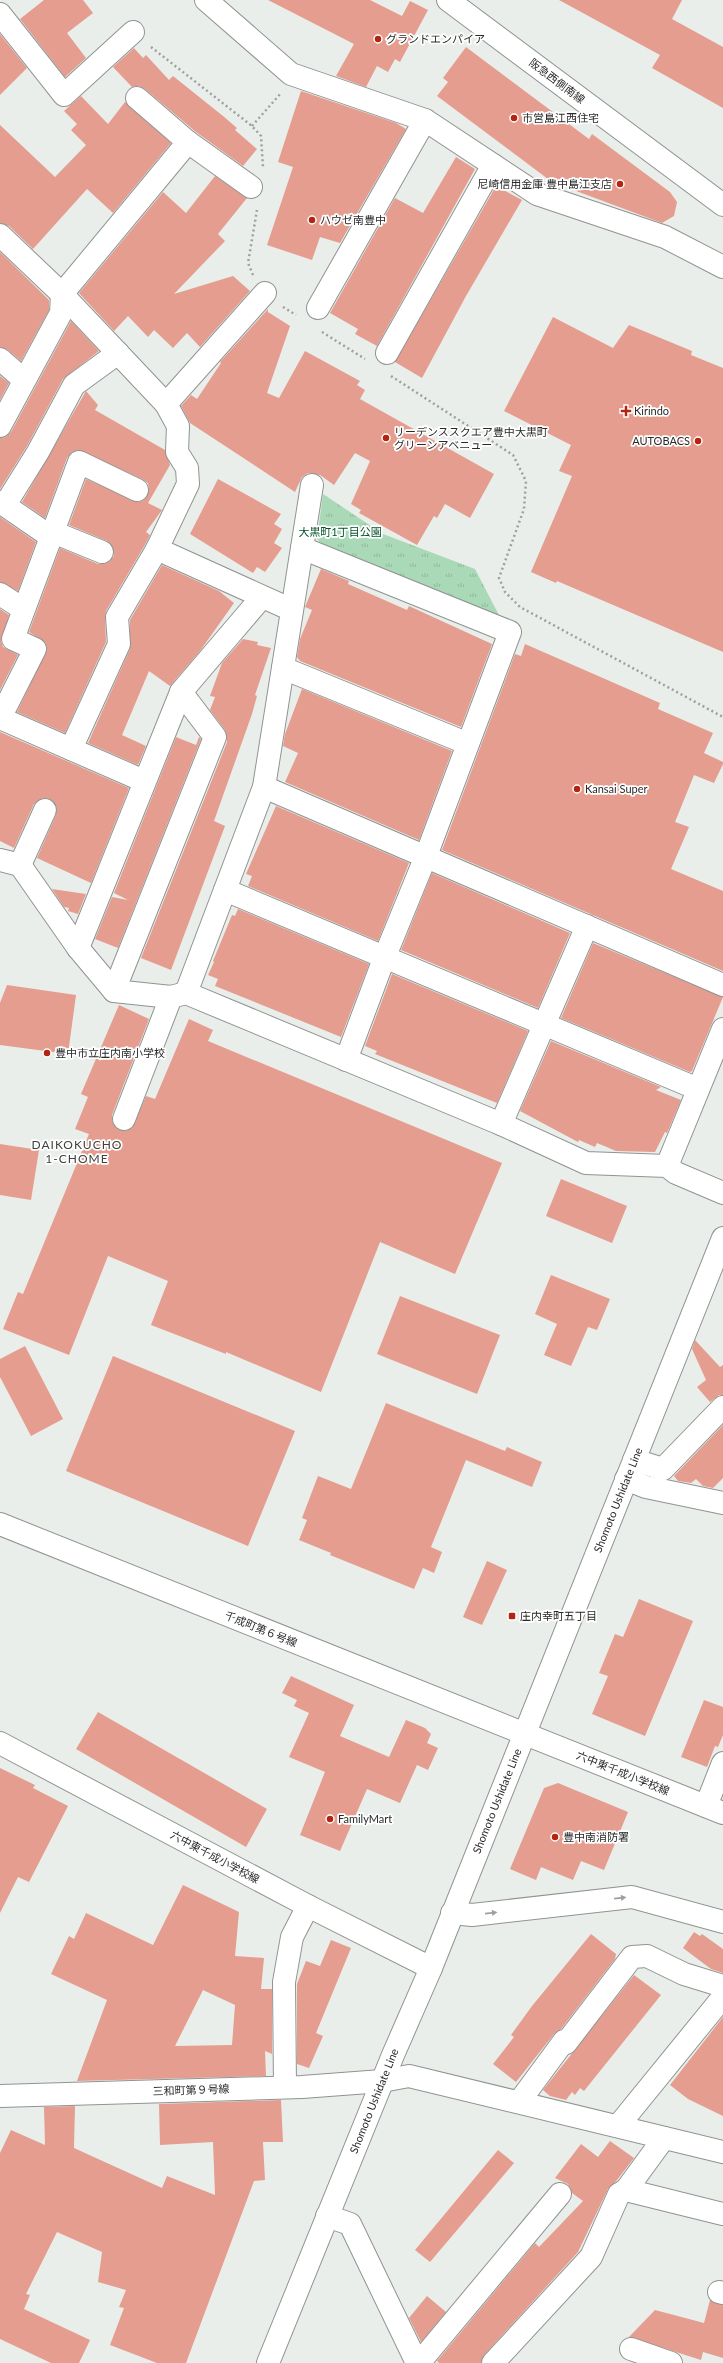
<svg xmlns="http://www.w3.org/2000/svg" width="723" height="2363" font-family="Lato,'Noto Sans JP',sans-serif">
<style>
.grass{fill:url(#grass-tufts)}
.building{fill:#e59d8f;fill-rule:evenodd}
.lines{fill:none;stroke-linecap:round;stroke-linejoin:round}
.minor-casing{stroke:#909491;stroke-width:24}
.major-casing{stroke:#909491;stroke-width:24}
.path{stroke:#9da19e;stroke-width:2.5;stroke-dasharray:2 3;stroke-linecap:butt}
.minor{stroke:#fff;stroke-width:22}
.major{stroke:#fff;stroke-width:22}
.oneway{fill:#9e9f9f}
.poi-dot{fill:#b32511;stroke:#fff;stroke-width:1.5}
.labels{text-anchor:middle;stroke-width:3.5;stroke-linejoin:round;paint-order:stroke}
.poi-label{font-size:11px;fill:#282a29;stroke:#fff;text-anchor:start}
.street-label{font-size:11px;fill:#282a29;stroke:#fff}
.park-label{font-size:11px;fill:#04512a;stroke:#fff}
.neighbourhood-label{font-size:12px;letter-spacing:1px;fill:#3f4340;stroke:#fff}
</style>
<defs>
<pattern id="grass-tufts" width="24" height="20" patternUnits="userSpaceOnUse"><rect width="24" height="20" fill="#a9d9b6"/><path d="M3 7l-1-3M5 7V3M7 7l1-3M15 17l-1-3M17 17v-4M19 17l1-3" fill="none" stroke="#91ba9c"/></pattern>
</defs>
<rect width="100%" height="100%" fill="#e9eeea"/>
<path class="grass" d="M 323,494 L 383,534 L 475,569 L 502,621 L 325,549 L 317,539 Z"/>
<g class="building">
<path d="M 44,0 L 83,0 L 93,13 L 67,33 L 86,58 L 65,77 L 20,19 Z"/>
<path d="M 268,0 L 370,0 L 402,16 L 410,1 L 428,10 L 400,62 L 395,59 L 388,72 L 377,66 L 366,87 L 336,76 L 354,44 Z"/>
<path d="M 559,0 L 682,0 L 672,19 L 723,47 L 723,108 L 652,68 L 660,55 Z"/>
<path d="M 0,34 L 27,68 L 0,95 Z"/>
<path d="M 466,47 L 589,139 L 592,134 L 670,192 L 677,202 L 674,216 L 662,223 L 552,182 L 437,96 L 448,82 L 443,78 Z"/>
<path d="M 134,48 L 143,58 L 146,55 L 169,80 L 173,76 L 223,116 L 237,128 L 235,130 L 257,149 L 243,166 L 196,132 L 145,89 L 139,86 L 132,87 L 113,67 Z"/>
<path d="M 301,91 L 396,123 L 406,129 L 340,243 L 320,237 L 312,260 L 267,245 L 293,167 L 278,162 Z"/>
<path d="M 81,96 L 108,124 L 125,102 L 171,143 L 113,213 L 87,189 L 33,249 L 9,226 L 0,223 L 0,125 L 55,177 L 86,145 L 71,130 L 77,124 L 64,111 Z"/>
<path d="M 456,157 L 475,169 L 377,346 L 355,334 L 358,329 L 330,313 L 395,198 L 423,213 Z"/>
<path d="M 215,176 L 247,198 L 218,234 L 225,241 L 174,294 L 233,276 L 250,291 L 200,347 L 187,333 L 173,348 L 154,330 L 148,337 L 128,316 L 114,331 L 79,293 L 163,192 L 186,213 Z"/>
<path d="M 496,186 L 522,200 L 466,296 L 422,378 L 395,362 Z"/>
<path d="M 0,252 L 49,300 L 49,310 L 21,361 L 8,350 L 0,347 Z"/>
<path d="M 268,309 L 268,312 L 290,326 L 267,393 L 279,398 L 305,351 L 360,381 L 357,385 L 365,390 L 360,399 L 494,474 L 470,518 L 445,504 L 437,518 L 434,516 L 417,545 L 359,513 L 361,510 L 351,504 L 370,461 L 355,453 L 334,485 L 320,475 L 308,473 L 302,477 L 295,492 L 190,423 L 181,406 L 191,395 L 197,399 L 221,363 L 220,362 Z"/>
<path d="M 553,317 L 613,348 L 629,325 L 692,351 L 691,355 L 723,368 L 723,652 L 557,581 L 556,583 L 531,572 L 572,476 L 559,471 L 571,445 L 504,411 Z"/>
<path d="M 71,321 L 99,351 L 63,379 L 27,446 L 0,489 L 0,438 L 6,437 L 11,432 Z"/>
<path d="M 0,376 L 9,383 L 0,400 Z"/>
<path d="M 86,391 L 98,405 L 95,410 L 165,450 L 170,465 L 148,503 L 162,510 L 146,532 L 150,535 L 146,543 L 106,611 L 105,618 L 106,642 L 65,733 L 17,712 L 47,649 L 45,642 L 29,632 L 60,548 L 98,564 L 109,562 L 114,556 L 114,550 L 107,541 L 69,525 L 86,479 L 138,502 L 144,500 L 149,489 L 148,483 L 142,479 L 78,450 L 72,452 L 67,458 L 45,518 L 22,502 Z"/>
<path d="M 218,479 L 281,514 L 274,524 L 282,529 L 274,543 L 282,548 L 265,572 L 257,567 L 253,573 L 190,534 Z"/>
<path d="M 0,517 L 36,542 L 18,591 L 0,582 Z"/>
<path d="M 162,565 L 219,591 L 234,603 L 200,651 L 170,686 L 149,671 L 122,735 L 146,746 L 138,765 L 88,743 L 130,649 L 130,620 Z"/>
<path d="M 321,569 L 349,581 L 348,584 L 407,610 L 409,606 L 492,644 L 461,727 L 300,661 L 297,657 L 300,639 L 312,610 L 305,607 Z"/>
<path d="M 0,609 L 9,615 L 1,641 L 3,647 L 18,655 L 0,690 Z"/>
<path d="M 243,639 L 258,642 L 257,645 L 271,648 L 255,695 L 257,696 L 252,714 L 214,821 L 225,826 L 171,970 L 141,958 L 227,742 L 225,730 L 210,710 L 215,697 L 210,696 L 222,663 Z"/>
<path d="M 525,644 L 660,703 L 658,709 L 713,733 L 704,753 L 723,762 L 723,764 L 714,783 L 694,775 L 675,822 L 689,827 L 671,869 L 723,891 L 723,971 L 442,850 L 515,654 L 521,656 Z"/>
<path d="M 302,689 L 452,751 L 419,840 L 285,782 L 298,753 L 283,746 L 285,734 Z"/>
<path d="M 0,732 L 129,788 L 91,883 L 37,858 L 56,815 L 57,808 L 50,799 L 43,798 L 34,804 L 14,848 L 0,841 Z"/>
<path d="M 176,737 L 196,745 L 199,737 L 201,739 L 118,948 L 95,939 L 112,897 L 128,900 L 114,893 Z"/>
<path d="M 276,806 L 409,863 L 378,941 L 248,886 L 252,876 L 246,874 Z"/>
<path d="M 432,873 L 570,933 L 538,1008 L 401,950 Z"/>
<path d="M 52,889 L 86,894 L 78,914 L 68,911 L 69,908 L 64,907 Z"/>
<path d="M 238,909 L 369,964 L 341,1037 L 215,986 L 218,979 L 208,975 L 214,962 L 213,961 L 232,915 L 235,916 Z"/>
<path d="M 593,943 L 723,997 L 692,1071 L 690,1072 L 561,1018 Z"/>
<path d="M 392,974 L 528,1031 L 497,1103 L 375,1054 L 377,1051 L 365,1046 Z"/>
<path d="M 7,985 L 76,995 L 68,1054 L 0,1045 L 0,1003 Z"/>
<path d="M 119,1005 L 149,1019 L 112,1115 L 112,1121 L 119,1130 L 126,1131 L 132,1128 L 146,1096 L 155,1099 L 189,1019 L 213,1030 L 208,1041 L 502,1163 L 455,1274 L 380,1242 L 321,1392 L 226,1352 L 226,1354 L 151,1325 L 168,1281 L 108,1256 L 69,1355 L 3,1329 L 18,1292 L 23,1294 L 89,1134 L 75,1129 L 88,1097 L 81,1094 Z"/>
<path d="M 551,1041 L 661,1087 L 656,1090 L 681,1100 L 667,1133 L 665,1132 L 655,1152 L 616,1151 L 597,1143 L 595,1147 L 579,1140 L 578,1142 L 520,1111 Z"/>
<path d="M 0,1144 L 39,1150 L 31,1200 L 0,1195 Z"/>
<path d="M 561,1179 L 627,1206 L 612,1243 L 546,1216 Z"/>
<path d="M 551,1275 L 610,1299 L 597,1330 L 588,1327 L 571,1366 L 544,1355 L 557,1324 L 535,1314 Z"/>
<path d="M 400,1296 L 500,1335 L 477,1394 L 377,1354 Z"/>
<path d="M 695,1340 L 720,1367 L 723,1365 L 723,1395 L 719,1395 L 710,1402 L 697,1387 L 706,1380 L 692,1349 Z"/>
<path d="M 25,1346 L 63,1419 L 31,1436 L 0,1377 L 0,1359 Z"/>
<path d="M 113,1356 L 295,1431 L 248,1546 L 66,1471 Z"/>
<path d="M 386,1403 L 505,1451 L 507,1447 L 542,1462 L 532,1487 L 466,1460 L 431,1547 L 442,1552 L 434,1573 L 423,1568 L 414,1589 L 330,1555 L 331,1553 L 299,1540 L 307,1520 L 302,1518 L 318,1476 L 351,1489 Z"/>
<path d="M 723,1425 L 723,1478 L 713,1488 L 703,1486 L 696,1479 L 691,1483 L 678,1481 L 674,1476 Z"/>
<path d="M 487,1561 L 507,1570 L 482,1625 L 463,1617 Z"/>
<path d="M 639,1599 L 693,1621 L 645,1736 L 592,1714 L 608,1676 L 599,1673 L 615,1634 L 623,1637 Z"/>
<path d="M 291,1676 L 354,1705 L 340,1736 L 389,1757 L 406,1720 L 425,1728 L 431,1734 L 427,1743 L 438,1748 L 428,1770 L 417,1765 L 400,1803 L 367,1789 L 340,1851 L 300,1835 L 325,1772 L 289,1757 L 309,1713 L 294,1706 L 297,1700 L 282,1693 Z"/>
<path d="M 704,1700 L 723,1707 L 723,1735 L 718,1747 L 715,1746 L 707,1767 L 681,1757 Z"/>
<path d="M 98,1712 L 267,1809 L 246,1847 L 76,1749 Z"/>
<path d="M 0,1768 L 35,1785 L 33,1788 L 68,1806 L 29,1882 L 18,1877 L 0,1913 Z"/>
<path d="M 558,1783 L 628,1812 L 604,1870 L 581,1861 L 573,1880 L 541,1867 L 536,1880 L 510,1869 L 544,1788 Z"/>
<path d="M 183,1885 L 239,1912 L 235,1956 L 264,1958 L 261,1989 L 272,1989 L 272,2054 L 265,2051 L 266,2076 L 77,2081 L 107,2000 L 51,1974 L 69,1936 L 74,1939 L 86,1913 L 153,1945 ZM 203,1990 L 235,2005 L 232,2045 L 175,2046 Z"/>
<path d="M 694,1932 L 700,1936 L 702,1934 L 723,1949 L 723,1973 L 711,1969 L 683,1948 Z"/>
<path d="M 591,1934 L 616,1954 L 615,1959 L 561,2029 L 554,2034 L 516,2082 L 493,2064 L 514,2037 L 511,2035 L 532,2006 Z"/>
<path d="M 331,1940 L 351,1948 L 316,2033 L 323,2036 L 309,2068 L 297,2064 L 297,1984 L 306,1961 L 320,1966 Z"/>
<path d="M 634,1975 L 661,1995 L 584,2091 L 580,2088 L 575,2095 L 572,2092 L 566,2100 L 550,2096 L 543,2090 Z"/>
<path d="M 723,2017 L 723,2116 L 688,2099 L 670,2085 Z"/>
<path d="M 281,2100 L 283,2142 L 263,2142 L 265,2180 L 254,2181 L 186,2363 L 157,2363 L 110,2345 L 124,2308 L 119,2307 L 126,2290 L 98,2282 L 102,2252 L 57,2232 L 26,2294 L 30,2295 L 24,2309 L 90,2340 L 79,2363 L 51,2363 L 0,2339 L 0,2153 L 11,2130 L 45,2145 L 44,2107 L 75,2106 L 74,2148 L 162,2188 L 167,2176 L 215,2195 L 213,2142 L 160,2145 L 159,2104 Z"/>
<path d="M 610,2141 L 634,2158 L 617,2180 L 608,2189 L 578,2252 L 484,2355 L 481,2363 L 439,2363 L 437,2361 L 535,2243 L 539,2247 L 583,2201 L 572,2193 L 568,2184 L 555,2178 L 581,2144 L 598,2157 Z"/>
<path d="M 498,2150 L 514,2163 L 430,2262 L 415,2250 Z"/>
<path d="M 427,2296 L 446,2312 L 421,2342 L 409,2318 Z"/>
<path d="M 710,2300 L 723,2305 L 723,2358 L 703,2352 L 701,2360 L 629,2337 L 655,2310 L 704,2323 Z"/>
</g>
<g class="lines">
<g class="minor-casing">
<g id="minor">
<path d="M 206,0 L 291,74 L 425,120 L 537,194 L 665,237 L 723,267"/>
<path d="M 448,0 L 723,205"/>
<path d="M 0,14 L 64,95 L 133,32"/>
<path d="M 188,142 L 251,187"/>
<path d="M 0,235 L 62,294 L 166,404 L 178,426 L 177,452 L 187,468 L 188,484 L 157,549 L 292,610"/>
<path d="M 318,308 L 425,120"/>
<path d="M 387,353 L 493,165"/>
<path d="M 0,359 L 24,380"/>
<path d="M 166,404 L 265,293"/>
<path d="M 0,426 L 61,313 L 62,294 L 188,142 L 137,98"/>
<path d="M 312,485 L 264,787 L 186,993 L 501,1124 L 586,1163 L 667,1166 L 676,1173 L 723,1193"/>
<path d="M 0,502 L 51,537"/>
<path d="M 5,505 L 38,452 L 74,385 L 118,353"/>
<path d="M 53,532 L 102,552"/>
<path d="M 302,548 L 510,632 L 426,856 L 385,956 L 346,1060"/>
<path d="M 0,594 L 23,609"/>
<path d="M 283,668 L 466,743"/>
<path d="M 0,718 L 35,649 L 13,639 L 79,462 L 137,490"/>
<path d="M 0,718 L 144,781"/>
<path d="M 71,749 L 119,644 L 117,617 L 157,549"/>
<path d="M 264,787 L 723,985"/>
<path d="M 0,860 L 20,865 L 78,948 L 114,991 L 171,997 L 186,993"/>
<path d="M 20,865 L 45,810"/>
<path d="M 225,890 L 698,1089"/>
<path d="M 78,948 L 181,692 L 262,597"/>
<path d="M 114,991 L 215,737 L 181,692"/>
<path d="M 124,1119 L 171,997"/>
<path d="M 501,1124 L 587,926"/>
<path d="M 667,1166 L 723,1029"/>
<path d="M 634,1460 L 663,1469 L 723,1407"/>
<path d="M 626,1479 L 646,1487 L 723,1503"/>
<path d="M 0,1524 L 723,1813"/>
<path d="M 0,1743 L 308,1906 L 431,1968"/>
<path d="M 706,1806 L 723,1763"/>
<path d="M 452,1913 L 472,1915 L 632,1897 L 723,1922"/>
<path d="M 285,2087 L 284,1982 L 292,1937 L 308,1906"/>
<path d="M 0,2096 L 302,2087 L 382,2081 L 409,2076 L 723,2152"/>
<path d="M 519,2102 L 564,2041 L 566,2043 L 632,1957 L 647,1956 L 684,1974 L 723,1986"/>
<path d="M 618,2126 L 723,1997"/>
<path d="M 664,2138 L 626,2190 L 723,2214"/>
<path d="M 327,2216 L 350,2224 L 417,2363"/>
<path d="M 719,2292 L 723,2293"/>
<path d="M 631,2349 L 671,2363"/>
<path d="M 419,2363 L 560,2194"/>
<path d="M 493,2363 L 591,2257 L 619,2194 L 626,2190"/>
</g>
</g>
<g class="major-casing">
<path id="major" d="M 268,2363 L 393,2055 L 431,1968 L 723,1238"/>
</g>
<g class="path">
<path d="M 151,47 L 252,126 L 261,136 L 263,167"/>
<path d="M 252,126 L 281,93"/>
<path d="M 253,275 L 248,263 L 257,210"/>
<path d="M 283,307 L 296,315"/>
<path d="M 322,332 L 365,359"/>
<path d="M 391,376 L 513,455 L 526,481 L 524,509 L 499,578 L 505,592 L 520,607 L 723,717"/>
</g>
<use href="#minor" class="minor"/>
<use href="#major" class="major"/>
</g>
<defs><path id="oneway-solid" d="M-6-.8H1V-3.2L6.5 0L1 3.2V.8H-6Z"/></defs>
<g class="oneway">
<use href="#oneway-solid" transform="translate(620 1898) rotate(-6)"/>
<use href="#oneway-solid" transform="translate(491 1913) rotate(-6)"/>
</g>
<g class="poi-dot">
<circle cx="378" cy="39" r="4"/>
<circle cx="514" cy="118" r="4"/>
<circle cx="620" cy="184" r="4"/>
<circle cx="312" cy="220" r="4"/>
<path d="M624 405h4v4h4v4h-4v4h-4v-4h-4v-4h4z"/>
<circle cx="386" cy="438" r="4"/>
<circle cx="698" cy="441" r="4"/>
<circle cx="577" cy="789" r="4"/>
<circle cx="47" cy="1053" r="4"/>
<rect x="508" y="1612" width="8" height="8" rx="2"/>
<circle cx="330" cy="1819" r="4"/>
<circle cx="555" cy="1837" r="4"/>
</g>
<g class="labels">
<g class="poi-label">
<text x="386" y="43">グランドエンパイア</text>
<text x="522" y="122">市営島江西住宅</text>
<text x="612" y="188" text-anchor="end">尼崎信用金庫 豊中島江支店</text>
<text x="320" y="224">ハウゼ南豊中</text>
<text x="634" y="415">Kirindo</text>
<text x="394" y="436">リーデンススクエア豊中大黒町<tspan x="394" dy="13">グリーンアベニュー</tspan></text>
<text x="690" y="445" text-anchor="end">AUTOBACS</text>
<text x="585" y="793">Kansai Super</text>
<text x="55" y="1057">豊中市立庄内南小学校</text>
<text x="520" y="1620">庄内幸町五丁目</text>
<text x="338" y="1823">FamilyMart</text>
<text x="563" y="1841">豊中南消防署</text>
</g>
<g class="street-label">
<text transform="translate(557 81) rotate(37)" y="4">阪急西側南線</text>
<text transform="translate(618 1500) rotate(-68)" y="4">Shomoto Ushidate Line</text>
<text transform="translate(261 1629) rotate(22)" y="4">千成町第６号線</text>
<text transform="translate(623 1773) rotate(22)" y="4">六中東千成小学校線</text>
<text transform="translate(497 1801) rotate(-68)" y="4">Shomoto Ushidate Line</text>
<text transform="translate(215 1857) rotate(28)" y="4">六中東千成小学校線</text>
<text transform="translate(191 2090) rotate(-2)" y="4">三和町第９号線</text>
<text transform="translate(374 2101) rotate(-68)" y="4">Shomoto Ushidate Line</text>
</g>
<g class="park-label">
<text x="340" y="536">大黒町1丁目公園</text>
</g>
<g class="neighbourhood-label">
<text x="77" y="1149">DAIKOKUCHO<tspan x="77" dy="14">1-CHOME</tspan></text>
</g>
</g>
</svg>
